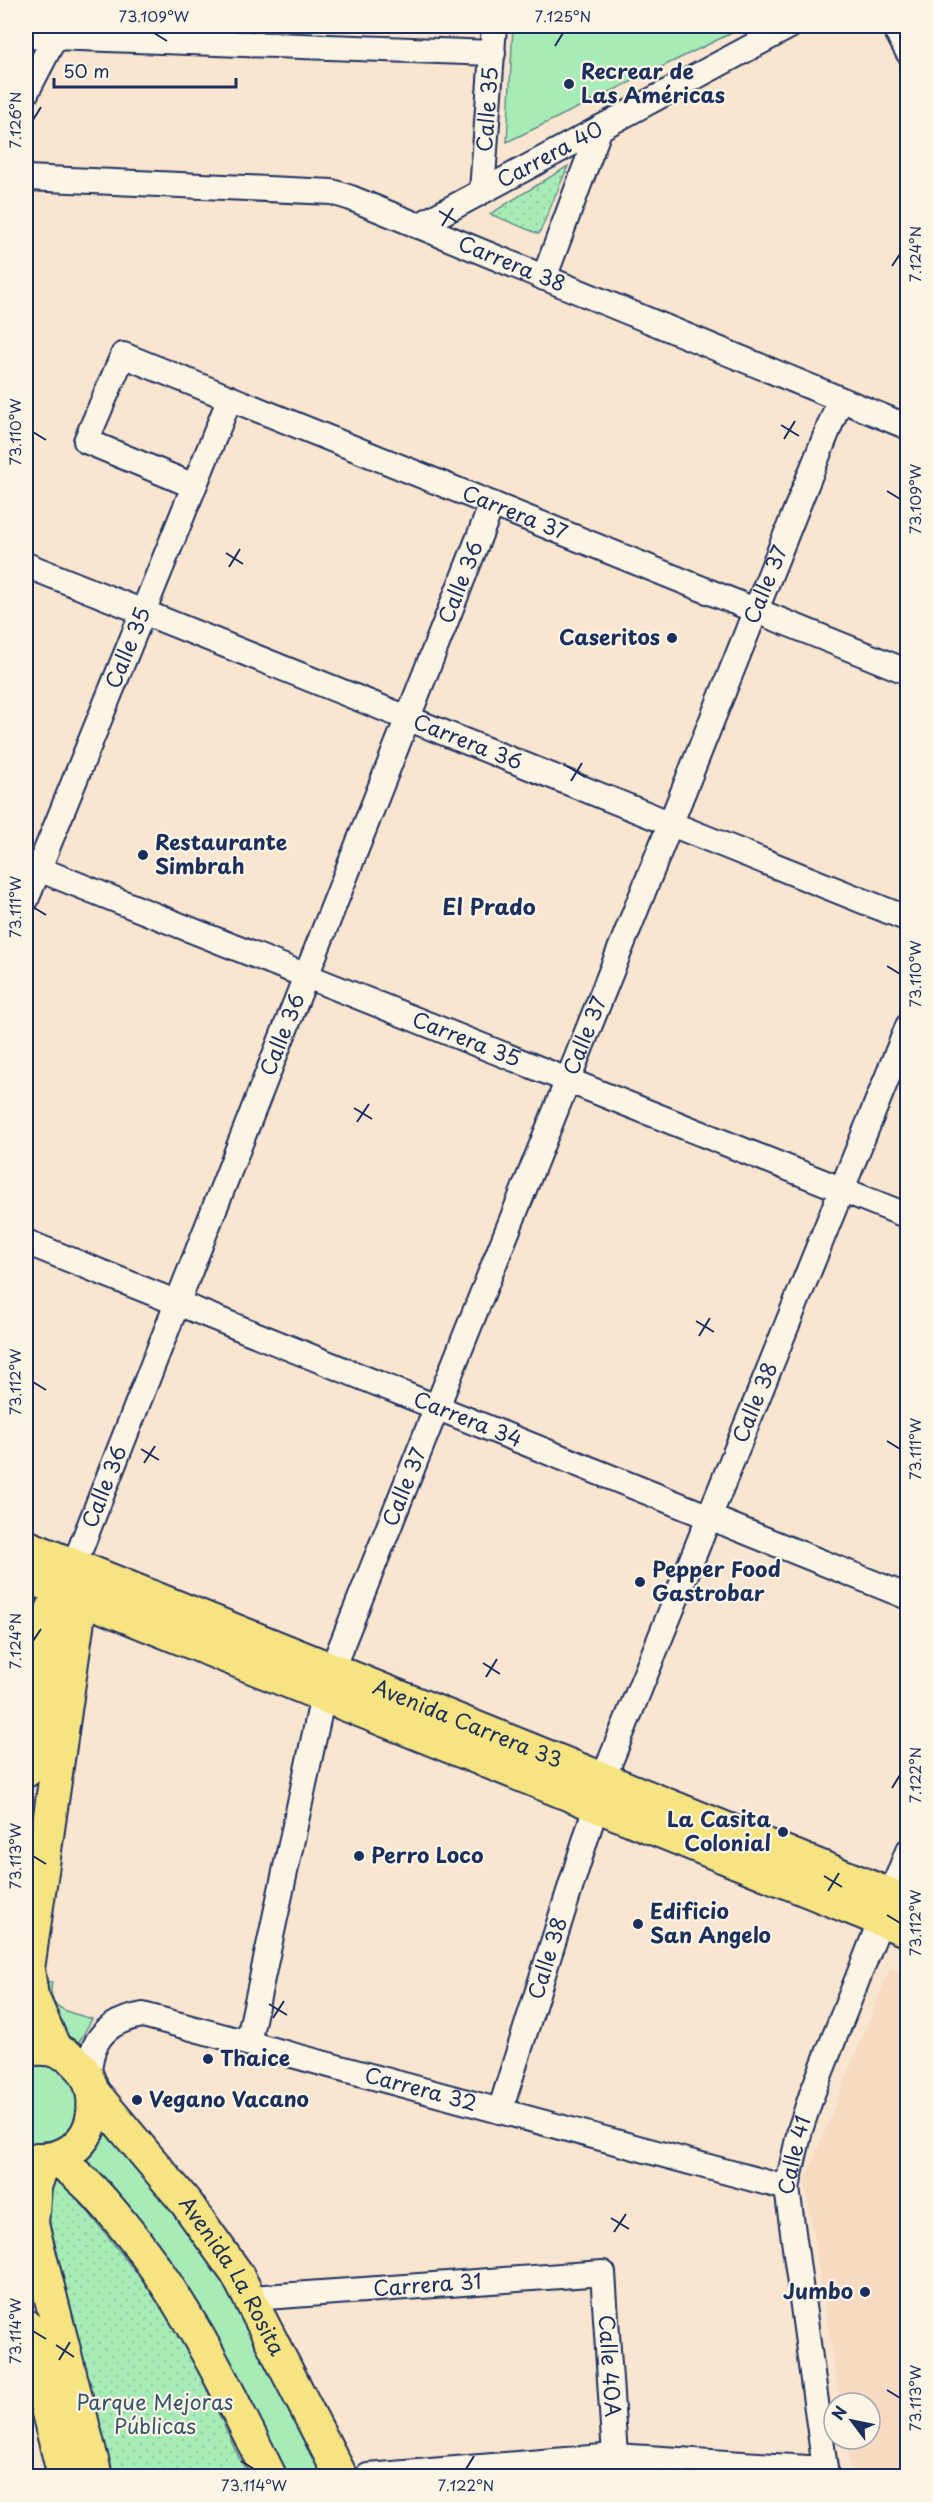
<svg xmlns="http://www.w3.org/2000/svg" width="933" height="2502" font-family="'Playpen Sans',sans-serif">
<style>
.built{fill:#f7dac2}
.green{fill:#a7ecb7;stroke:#618e8a;stroke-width:1.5}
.park{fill:url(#park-dots);stroke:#618e8a;stroke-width:1.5}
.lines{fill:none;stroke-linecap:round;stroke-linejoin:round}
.minor-casing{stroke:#1b2f5e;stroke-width:28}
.major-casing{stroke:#1b2f5e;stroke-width:36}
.minor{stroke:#fcf5e5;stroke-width:24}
.major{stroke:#f6e381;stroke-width:32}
.ticks{fill:none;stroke:#1b2f5e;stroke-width:2}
.poi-dot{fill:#1b2f5e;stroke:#fcf5e5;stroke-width:2}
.labels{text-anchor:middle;stroke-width:4.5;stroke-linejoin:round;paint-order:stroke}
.poi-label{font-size:21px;font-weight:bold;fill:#1b2f5e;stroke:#fcf5e5;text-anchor:start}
.street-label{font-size:21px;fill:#1b2f5e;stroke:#fcf5e5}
.park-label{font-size:21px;fill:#375570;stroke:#fcf5e5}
.neighbourhood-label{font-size:22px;font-weight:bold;fill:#1b2f5e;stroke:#fcf5e5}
.neatline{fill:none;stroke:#1b2f5e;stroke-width:2}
.ticks-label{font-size:15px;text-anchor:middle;fill:#1b2f5e}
</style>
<defs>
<pattern id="park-dots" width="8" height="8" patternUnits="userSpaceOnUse" patternTransform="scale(1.5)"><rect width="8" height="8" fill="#a7ecb7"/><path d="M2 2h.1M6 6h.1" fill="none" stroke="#8fcba0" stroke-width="1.8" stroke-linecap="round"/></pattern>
</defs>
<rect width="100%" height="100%" fill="#f9e5d0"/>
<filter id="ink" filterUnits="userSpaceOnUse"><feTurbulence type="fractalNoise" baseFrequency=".0167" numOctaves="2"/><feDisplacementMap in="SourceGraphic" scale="12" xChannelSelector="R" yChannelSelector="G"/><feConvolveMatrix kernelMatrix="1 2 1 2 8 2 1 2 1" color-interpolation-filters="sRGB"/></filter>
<g filter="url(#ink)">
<path class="built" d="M 890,1968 L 908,1975 L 907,2476 L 852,2476 L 846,2439 L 870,2439 L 870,2403 L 840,2403 L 805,2181 Z"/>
<g class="green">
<path d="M 513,26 L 746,26 L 507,142 Z"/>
<path d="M 42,1981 L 52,1982 C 46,2011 70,2012 92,2019 L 79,2042 L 66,2035 Z"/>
<path d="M 26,2065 C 35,2066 50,2063 58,2068 C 99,2090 74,2157 26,2142 Z"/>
<path d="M 105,2131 L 161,2186 L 212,2257 L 327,2476 L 285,2476 L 235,2370 L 183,2284 L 80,2158 Z"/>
</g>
<g class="park">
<path d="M 568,166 L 539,234 L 490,214 Z"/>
<path d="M 53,2175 L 66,2184 L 152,2292 L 189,2351 L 248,2476 L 111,2476 L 55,2274 L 44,2202 Z"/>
</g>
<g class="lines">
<g class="minor-casing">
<g id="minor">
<path d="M 894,26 L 908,52"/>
<path d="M 26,36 L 493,53"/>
<path d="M 26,93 L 55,37 L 55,26"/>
<path id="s1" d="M 26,178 L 332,192 L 351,198 L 908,427"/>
<path id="s2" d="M 482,191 L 494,26"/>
<path id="s3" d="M 418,226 L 790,26"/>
<path d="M 544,278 L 600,128"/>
<path id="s4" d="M 194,486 L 86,441 L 123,355 L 908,672"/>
<path id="s5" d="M 26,565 L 908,919"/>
<path id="s6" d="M 26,864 L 908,1216"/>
<path id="s7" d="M 26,900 L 230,398"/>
<path id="s8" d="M 26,1242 L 908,1597"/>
<path id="s9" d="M 74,1565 L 492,504"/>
<path id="s10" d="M 332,1669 L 840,400"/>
<path id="s11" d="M 603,1779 L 908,1026"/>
<path d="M 248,2043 L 323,1696"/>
<path id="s12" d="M 89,2078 C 89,2040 106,2021 143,2015 L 787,2188"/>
<path id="s13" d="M 500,2111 L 596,1806"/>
<path id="s14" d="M 251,2298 L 603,2273 L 615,2456"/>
<path d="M 368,2476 L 615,2456 L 825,2469"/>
<path id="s15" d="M 826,2476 L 787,2188 L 800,2130 L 812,2094 L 908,1851"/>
</g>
</g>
<g class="major-casing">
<g id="major">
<path id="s16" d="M 26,1546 L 908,1902"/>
<path d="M 26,1576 L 908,1931"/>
<path d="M 26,1771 L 52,1610 L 59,1597 L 66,1592 L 72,1573"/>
<path d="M 26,2050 C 111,2035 117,2162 37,2159"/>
<path d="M 56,2051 L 32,1996 L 28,1969 L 78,1620 L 74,1605 L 66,1592"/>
<path id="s17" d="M 94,2093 L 187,2204 L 237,2274 L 341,2476"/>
<path d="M 54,2158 C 82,2176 101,2198 122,2224 C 185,2300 227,2389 270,2476"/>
<path d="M 44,2160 L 35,2187 L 32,2224 L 96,2476"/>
<path d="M 26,2326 L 64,2476"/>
</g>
</g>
<use href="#minor" class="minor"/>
<use href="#major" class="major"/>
</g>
</g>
<path class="ticks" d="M 154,33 L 167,41M 555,46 L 563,33M 33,120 L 41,107M 439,211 L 457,222M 442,226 L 453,208M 892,266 L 900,254M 781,425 L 799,436M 33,432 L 46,440M 784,439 L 795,421M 887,491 L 900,499M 226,553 L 243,564M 229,567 L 240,549M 567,766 L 585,777M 571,781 L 582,763M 33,907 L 46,915M 887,966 L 900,974M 354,1108 L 372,1119M 357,1122 L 369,1104M 696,1321 L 714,1332M 699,1336 L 710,1318M 33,1382 L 46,1390M 887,1441 L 900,1449M 141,1449 L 159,1460M 144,1463 L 155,1446M 33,1641 L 41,1629M 483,1663 L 500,1674M 486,1677 L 497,1659M 892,1788 L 900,1775M 33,1856 L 46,1864M 824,1876 L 842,1887M 828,1891 L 839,1873M 887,1915 L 900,1923M 269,2004 L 287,2015M 273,2018 L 284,2001M 611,2218 L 629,2229M 614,2232 L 626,2214M 33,2331 L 46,2339M 56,2345 L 74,2357M 59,2360 L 70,2342M 887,2390 L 900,2398M 241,2461 L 254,2469M 466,2469 L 474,2456"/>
<g class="poi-dot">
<circle cx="569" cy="84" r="6"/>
<circle cx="672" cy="638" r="6"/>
<circle cx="143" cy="855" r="6"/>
<circle cx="640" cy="1582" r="6"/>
<circle cx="783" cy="1832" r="6"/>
<circle cx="359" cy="1856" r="6"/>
<circle cx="638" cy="1924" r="6"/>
<circle cx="208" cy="2059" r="6"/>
<circle cx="137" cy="2100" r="6"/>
<circle cx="865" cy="2292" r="6"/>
</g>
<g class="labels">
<g class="poi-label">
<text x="581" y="79">Recrear de<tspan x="581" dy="24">Las Américas</tspan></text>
<text x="660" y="645" text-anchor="end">Caseritos</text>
<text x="155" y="850">Restaurante<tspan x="155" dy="24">Simbrah</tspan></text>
<text x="652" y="1577">Pepper Food<tspan x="652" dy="24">Gastrobar</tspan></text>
<text x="771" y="1827" text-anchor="end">La Casita<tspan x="771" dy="24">Colonial</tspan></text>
<text x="371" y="1863">Perro Loco</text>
<text x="650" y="1919">Edificio<tspan x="650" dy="24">San Angelo</tspan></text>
<text x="220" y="2066">Thaice</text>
<text x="149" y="2107">Vegano Vacano</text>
<text x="853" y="2299" text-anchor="end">Jumbo</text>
</g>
<g class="street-label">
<text dy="7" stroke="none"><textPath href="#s2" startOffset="82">Calle 35</textPath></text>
<text dy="7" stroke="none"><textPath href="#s3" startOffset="150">Carrera 40</textPath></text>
<text dy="7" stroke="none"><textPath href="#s1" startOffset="500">Carrera 38</textPath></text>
<text dy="7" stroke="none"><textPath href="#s4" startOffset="633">Carrera 37</textPath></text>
<text dy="7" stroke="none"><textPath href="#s9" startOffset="1056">Calle 36</textPath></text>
<text dy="7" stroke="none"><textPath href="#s10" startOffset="1168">Calle 37</textPath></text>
<text dy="7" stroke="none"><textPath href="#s7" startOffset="272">Calle 35</textPath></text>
<text dy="7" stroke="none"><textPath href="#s5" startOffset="476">Carrera 36</textPath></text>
<text dy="7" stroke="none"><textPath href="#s9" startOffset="570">Calle 36</textPath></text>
<text dy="7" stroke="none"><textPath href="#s10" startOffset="682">Calle 37</textPath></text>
<text dy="7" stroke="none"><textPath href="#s6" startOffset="474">Carrera 35</textPath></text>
<text dy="7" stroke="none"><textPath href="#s11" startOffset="406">Calle 38</textPath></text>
<text dy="7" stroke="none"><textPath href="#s8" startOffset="476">Carrera 34</textPath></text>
<text dy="7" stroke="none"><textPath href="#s9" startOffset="84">Calle 36</textPath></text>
<text dy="7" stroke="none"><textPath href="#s10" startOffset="196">Calle 37</textPath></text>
<text dy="7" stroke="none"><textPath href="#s16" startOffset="476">Avenida Carrera 33</textPath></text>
<text dy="7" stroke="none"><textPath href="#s13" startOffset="160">Calle 38</textPath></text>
<text dy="7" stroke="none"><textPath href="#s12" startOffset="380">Carrera 32</textPath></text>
<text dy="7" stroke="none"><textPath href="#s15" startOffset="324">Calle 41</textPath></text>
<text dy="7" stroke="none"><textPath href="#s17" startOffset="230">Avenida La Rosita</textPath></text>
<text dy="7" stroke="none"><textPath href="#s14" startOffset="177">Carrera 31</textPath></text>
<text dy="7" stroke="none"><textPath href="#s14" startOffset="446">Calle 40A</textPath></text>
</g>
<g class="park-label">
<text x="155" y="2410">Parque Mejoras<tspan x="155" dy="24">Públicas</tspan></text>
</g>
<g class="neighbourhood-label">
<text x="489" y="915">El Prado</text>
</g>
</g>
<rect width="933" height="2502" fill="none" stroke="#fcf5e5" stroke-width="66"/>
<g transform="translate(852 2421) rotate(302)"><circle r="28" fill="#fcf5e5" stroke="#a2a6af" stroke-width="1.5"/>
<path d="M0-4.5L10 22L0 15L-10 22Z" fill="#1b2f5e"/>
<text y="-9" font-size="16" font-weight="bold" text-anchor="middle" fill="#1b2f5e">N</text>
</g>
<path d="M54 78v9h182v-9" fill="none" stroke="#1b2f5e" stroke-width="3"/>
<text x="63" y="78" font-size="18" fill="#1b2f5e" stroke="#fcf5e5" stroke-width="4.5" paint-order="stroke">50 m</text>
<rect x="33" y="33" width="867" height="2436" class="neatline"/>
<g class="ticks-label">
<text x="154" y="22">73.109°W</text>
<text x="563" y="22">7.125°N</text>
<text transform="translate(16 120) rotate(-90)" y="5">7.126°N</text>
<text transform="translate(916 254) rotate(-90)" y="5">7.124°N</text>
<text transform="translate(16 432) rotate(-90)" y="5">73.110°W</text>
<text transform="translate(916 499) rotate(-90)" y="5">73.109°W</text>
<text transform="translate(16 907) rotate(-90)" y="5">73.111°W</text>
<text transform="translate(916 974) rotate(-90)" y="5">73.110°W</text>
<text transform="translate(16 1382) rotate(-90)" y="5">73.112°W</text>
<text transform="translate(916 1449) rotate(-90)" y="5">73.111°W</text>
<text transform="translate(16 1641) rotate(-90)" y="5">7.124°N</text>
<text transform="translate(916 1775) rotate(-90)" y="5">7.122°N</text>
<text transform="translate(16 1856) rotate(-90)" y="5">73.113°W</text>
<text transform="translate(916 1923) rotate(-90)" y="5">73.112°W</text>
<text transform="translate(16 2331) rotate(-90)" y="5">73.114°W</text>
<text transform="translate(916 2398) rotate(-90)" y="5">73.113°W</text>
<text x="254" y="2491">73.114°W</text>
<text x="466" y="2491">7.122°N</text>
</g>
</svg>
